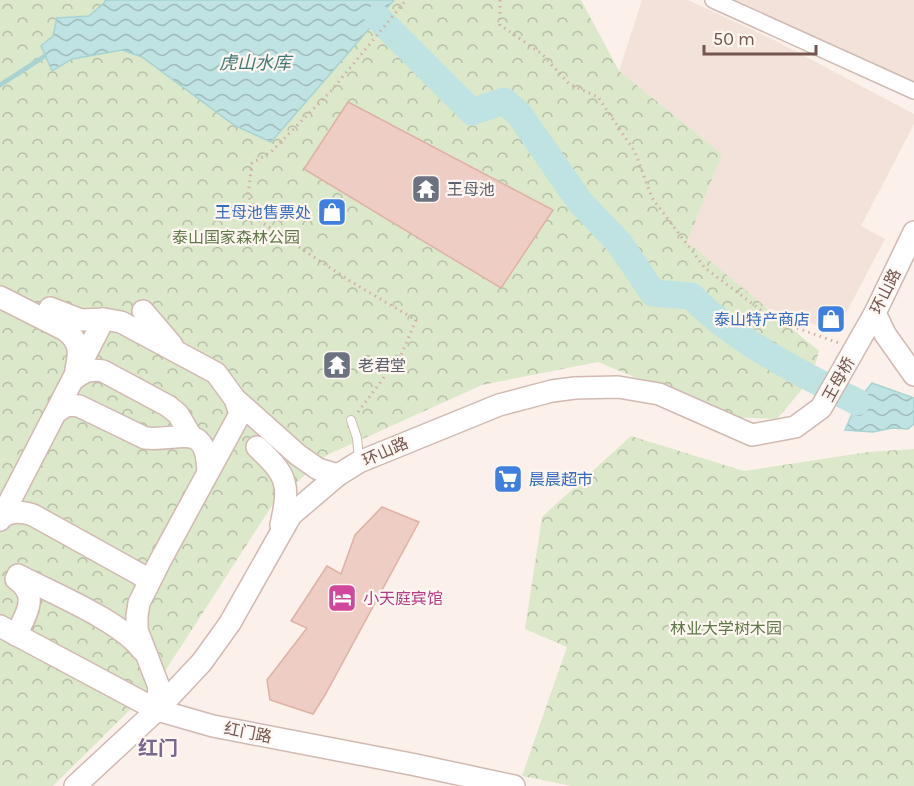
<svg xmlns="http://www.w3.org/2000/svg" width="914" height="786" font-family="Karla,'Noto Sans SC',sans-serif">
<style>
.residential{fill:#f2e2d9}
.forest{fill:url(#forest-crowns)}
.water{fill:url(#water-waves);stroke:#a7d4d3;stroke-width:1.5}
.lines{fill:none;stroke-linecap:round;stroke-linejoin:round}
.stream{stroke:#a7d4d3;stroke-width:4.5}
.river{stroke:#bfe3e2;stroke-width:27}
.building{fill:#eecdc4;stroke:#dfb1a5;stroke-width:1.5}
.lane-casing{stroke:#cebab3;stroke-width:10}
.street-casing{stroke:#cebab3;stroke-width:18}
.secondary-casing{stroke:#d1b9b1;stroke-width:24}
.path{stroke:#d3b0a6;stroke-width:3;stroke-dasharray:1.5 4.5;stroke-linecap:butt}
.lane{stroke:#fff;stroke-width:8}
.street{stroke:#fff;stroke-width:15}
.secondary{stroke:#fff;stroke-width:21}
.labels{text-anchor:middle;stroke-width:4.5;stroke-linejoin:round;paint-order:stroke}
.worship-label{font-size:16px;fill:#5b616d;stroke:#fef6f0;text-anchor:start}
.shop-label{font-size:16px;fill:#366cbe;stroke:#fef6f0;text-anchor:end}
.park-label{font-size:16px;fill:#5f7848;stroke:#fef6f0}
.street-label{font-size:16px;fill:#74554f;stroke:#fef6f0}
.hotel-label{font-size:16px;fill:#b23c85;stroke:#fef6f0;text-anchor:start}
.water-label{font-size:18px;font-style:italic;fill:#437776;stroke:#fef6f0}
.quarter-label{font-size:20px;font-weight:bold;fill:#7a678f;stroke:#fef6f0}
</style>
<defs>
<pattern id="forest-crowns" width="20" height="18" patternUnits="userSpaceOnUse" patternTransform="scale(1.5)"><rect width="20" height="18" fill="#dbe8c9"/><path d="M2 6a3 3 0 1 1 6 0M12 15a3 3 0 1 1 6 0" fill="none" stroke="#b6bfa6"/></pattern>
<pattern id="water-waves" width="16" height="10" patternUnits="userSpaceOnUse" patternTransform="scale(1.5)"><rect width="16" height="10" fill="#bfe3e2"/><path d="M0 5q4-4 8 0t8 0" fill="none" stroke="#a0bbba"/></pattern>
</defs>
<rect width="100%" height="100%" fill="#fbf1ea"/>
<g class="residential">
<path d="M 642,0 L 688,0 L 774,40 L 914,114 L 914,124 L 861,226 L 885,239 L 836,332 L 765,307 L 687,242 L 722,154 L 619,71 Z"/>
<path d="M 728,0 L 914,0 L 914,83 Z"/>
</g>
<g class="forest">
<path d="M 0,0 L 581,0 L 619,71 L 722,154 L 687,242 L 819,351 L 811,379 L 777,419 L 731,417 L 598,362 L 482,385 L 327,455 L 273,504 L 158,682 L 53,786 L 0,786 Z"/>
<path d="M 631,436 L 744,471 L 868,452 L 914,449 L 914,786 L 572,786 L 522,776 L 567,647 L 525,629 L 542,517 Z"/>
</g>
<g class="water">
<path d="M 105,0 L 394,0 L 271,142 L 234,125 L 142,57 L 122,50 L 72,59 L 52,71 L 41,46 L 53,36 L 57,18 L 89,16 L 105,2 Z"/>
<path d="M 872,383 L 914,398 L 914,424 L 908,429 L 892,428 L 873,432 L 845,430 L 857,402 Z"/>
</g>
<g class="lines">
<path class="stream" d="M 0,85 L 45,56"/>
<path class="river" d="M 378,18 L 472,112 L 504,101 L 519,114 L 580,202 L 620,244 L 653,293 L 691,296 C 738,343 798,372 857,402"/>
</g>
<g class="building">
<path d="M 348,102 L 553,210 L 501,288 L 304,169 Z"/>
<path d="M 382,507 L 419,522 L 325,695 L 313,714 L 270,700 L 267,680 L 307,628 L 291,621 L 327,566 L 341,574 L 355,535 Z"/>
</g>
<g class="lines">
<g class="lane-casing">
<path id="lane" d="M 351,420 L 357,438 L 359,459"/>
</g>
<g class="street-casing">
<path id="street" d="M 713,0 L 914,91"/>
</g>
<g class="secondary-casing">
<g id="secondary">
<path d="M 0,297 L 65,330 C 80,341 80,352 76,369"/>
<path d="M 50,308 L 81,320 L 104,319"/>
<path d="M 143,311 L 172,345"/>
<path d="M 875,313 L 885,334 L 914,375"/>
<path d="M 74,379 C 85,371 90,369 103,371 L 168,406 L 178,414 L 191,436"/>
<path d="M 58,411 L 67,405 L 79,406 L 145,438 C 180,442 206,419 208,472"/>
<path d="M 257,447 C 288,476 290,484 281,525"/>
<path d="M 1,517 C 13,511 20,511 33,515 L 141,575 L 145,578 L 147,587"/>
<path d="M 0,520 L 104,319 L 121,322 L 216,373 L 235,399 L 298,455 L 318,469 L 338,475"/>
<path d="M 18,575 C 52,593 121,621 142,650"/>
<path d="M 0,626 L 157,710 L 213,726 L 411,764 L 514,786"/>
<path d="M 16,635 C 26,615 40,595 16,579"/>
<path d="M 157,710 L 159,687 L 137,630 L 137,616 L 139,603 L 160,561 L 240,414 L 235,399"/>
<path d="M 75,786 L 157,710 L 202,662 L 230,623 L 291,515 L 338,475 L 359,462 L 499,405 L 552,391 L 575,388 L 618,387 L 659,394 L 752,435 L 795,427 L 821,408 L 875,313 L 914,232"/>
</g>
</g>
<g class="path">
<path d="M 500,0 L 500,25 L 542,54 L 569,84 L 598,97 L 635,152 L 652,198 L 705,268 L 774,320 L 839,343"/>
<path d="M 358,412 L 401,355 L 416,320 L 350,281 L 260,221 L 248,195 L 252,163 L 271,152 L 331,91 L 406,0"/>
</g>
<use href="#lane" class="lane"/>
<use href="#street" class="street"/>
<use href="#secondary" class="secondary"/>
</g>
<defs>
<g id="temple-square" transform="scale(1.5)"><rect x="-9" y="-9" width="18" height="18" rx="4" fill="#6b7280" stroke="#fef6f0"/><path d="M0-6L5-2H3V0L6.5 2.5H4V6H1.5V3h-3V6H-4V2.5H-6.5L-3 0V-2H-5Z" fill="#fff"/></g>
<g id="shop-square" transform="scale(1.5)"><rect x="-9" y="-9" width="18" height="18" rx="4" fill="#3f7fe0" stroke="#fef6f0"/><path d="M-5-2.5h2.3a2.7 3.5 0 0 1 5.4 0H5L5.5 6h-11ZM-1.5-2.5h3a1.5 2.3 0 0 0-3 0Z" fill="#fff"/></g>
<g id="supermarket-square" transform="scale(1.5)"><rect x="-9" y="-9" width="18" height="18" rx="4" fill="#3f7fe0" stroke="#fef6f0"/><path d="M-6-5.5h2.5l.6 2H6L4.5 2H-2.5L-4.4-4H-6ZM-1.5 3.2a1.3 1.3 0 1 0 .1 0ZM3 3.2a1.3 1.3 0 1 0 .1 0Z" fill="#fff"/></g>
<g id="hotel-square" transform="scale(1.5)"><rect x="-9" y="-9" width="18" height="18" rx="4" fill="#d1479c" stroke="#fef6f0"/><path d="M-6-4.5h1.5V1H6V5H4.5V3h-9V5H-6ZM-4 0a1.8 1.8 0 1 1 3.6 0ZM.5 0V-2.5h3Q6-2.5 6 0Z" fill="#fff"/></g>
</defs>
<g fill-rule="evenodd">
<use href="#temple-square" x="426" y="189"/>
<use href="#shop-square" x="332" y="212"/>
<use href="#shop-square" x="831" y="319"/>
<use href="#temple-square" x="337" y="365"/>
<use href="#supermarket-square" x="508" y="479"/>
<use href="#hotel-square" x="342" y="598"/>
</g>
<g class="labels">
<g class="worship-label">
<text x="447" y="195">王母池</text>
<text x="358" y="371">老君堂</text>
</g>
<g class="shop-label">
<text x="311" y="218">王母池售票处</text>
<text x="810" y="325">泰山特产商店</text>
<text x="529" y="485" text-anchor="start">晨晨超市</text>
</g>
<g class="park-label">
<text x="236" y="243">泰山国家森林公园</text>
<text x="726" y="634">林业大学树木园</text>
</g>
<g class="street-label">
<text transform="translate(885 291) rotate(-64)" y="6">环山路</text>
<text transform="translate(838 379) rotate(-61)" y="6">王母桥</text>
<text transform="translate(385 451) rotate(-24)" y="6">环山路</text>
<text transform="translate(248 732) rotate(11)" y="6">红门路</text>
</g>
<g class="hotel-label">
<text x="363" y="604">小天庭宾馆</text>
</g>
<g class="water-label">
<text x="255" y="69">虎山水库</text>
</g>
<g class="quarter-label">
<text x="158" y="755">红门</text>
</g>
</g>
<path d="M704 45v9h112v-9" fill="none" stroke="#74554f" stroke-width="3"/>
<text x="713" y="45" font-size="18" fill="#74554f" stroke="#fef6f0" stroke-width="4.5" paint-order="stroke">50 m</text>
</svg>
